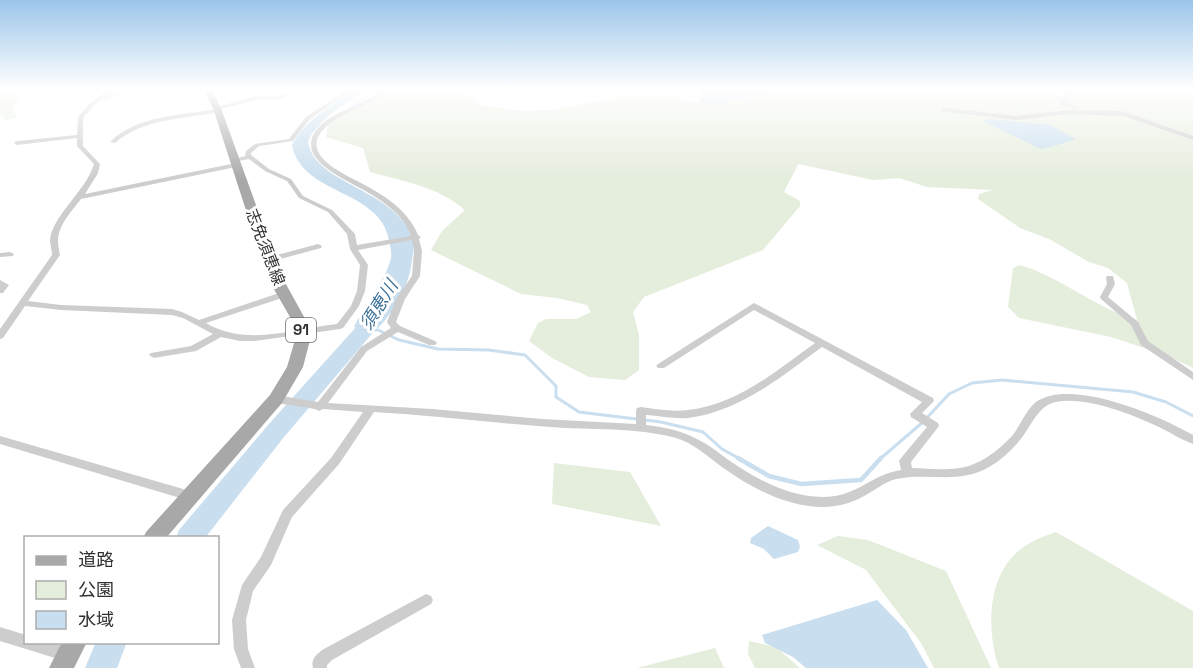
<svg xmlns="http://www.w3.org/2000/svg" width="1193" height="668" font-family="'Space Grotesk','Noto Sans JP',sans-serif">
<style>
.green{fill:#e5eddd}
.water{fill:#c9deee}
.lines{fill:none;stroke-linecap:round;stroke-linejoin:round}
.stream-far1{stroke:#c9deee;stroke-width:3}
.stream{stroke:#c9deee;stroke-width:4.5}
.river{fill:#c9deee;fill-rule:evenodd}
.street{fill:#cdcdcd;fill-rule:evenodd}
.primary{fill:#a8a8a8;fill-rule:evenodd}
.labels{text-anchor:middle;stroke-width:6;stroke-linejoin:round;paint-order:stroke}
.shield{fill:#fff;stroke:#6e6e6e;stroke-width:1.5}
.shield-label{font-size:15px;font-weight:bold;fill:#303030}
.street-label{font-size:16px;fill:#303030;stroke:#fff}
.water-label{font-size:18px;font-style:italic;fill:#3a6f96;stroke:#fff}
</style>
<rect width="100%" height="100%" fill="#fff"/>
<g class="green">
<path d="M 380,88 L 449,88 L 460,91 L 483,106 L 521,111 L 552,110 L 635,94 L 672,97 L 700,103 L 722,104 L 734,100 L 752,98 L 763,92 L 772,92 L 771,90 L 762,90 L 759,88 L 1193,88 L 1193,368 L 1168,356 L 1111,337 L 1019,318 L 1008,307 L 1013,268 L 1020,265 C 1061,277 1095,308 1137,320 L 1127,283 L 1108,268 L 1089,262 L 1049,239 L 1020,228 L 978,199 L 979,194 L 993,190 L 927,187 L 899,178 L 873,180 L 798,164 C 794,174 788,183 784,192 L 800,201 L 800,206 L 763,250 L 644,297 L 633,312 L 639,335 L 639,370 L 625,380 L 589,377 L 552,358 L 529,341 L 538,323 L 546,319 L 576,319 L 591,312 L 587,305 L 557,298 L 521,294 L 431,250 L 442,231 L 465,210 C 439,187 403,181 370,172 L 363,148 L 326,137 L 328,124 L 371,97 Z"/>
<path d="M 6,90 L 24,93 L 12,108 L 17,117 L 6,121 L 0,115 L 0,91 Z"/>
<path d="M 554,463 L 630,472 L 661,526 L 552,504 Z"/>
<path d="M 1056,532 L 1193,611 L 1193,668 L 999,668 C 985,627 987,566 1030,543 C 1038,538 1048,535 1056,532 Z"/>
<path d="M 838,536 L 868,540 L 946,571 L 991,668 L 934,668 L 921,643 L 866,570 L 817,545 Z"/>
<path d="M 749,641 L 776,647 L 800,668 L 755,668 L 748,654 Z"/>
<path d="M 715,648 L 724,668 L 637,668 Z"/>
</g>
<g class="water">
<path d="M 357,88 L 373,89 L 374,91 L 365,99 L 348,108 L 372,91 L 367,89 C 347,103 316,120 308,142 C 315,184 389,187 412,235 C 416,243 412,258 411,267 C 407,290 392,315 375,331 L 354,327 C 364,306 386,280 391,258 C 392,253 390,246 389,240 C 379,188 302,196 292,145 C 307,118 333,105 357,88 Z"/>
<path d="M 699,88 L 759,88 L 773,90 L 763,92 L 768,95 L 734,100 L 722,104 L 700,103 Z"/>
<path d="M 991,119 L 1050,125 L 1076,139 C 1074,140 1045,149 1041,149 L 983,121 Z"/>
<path d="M 768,526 L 798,540 L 800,547 L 798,552 L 774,559 L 764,549 L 750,543 L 751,538 Z"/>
<path d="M 877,600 L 906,630 L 928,668 L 806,668 L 793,657 L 765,643 L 762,635 Z"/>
</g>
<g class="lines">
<g class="stream-far1">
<path d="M 365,329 L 378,330 L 399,340 L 438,349 L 489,350 L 525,355 L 556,386 L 556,397 L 579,412 L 661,422 L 703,432 L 722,449 L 740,459"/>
<path d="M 880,459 L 923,422 L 949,394 L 972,383 L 1002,380 L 1133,392 L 1166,402 L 1193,416"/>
</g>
<path class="stream" d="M 738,458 L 769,476 L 801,484 L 861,480 L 881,458"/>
<g class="river">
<path d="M 379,301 L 386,303 L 388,307 L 382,322 L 284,437 L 205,538 L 176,538 L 179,530 L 268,425 L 366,316 L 372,303 Z"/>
<path d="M 96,642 L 127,642 L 117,668 L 85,668 Z"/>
</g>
<g class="street">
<path d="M 111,88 L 115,88 L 105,97 L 133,88 L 138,88 L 105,100 L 101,100 L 94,105 L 83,118 L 83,146 L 100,164 L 98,173 L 85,194 L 236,163 L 239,165 L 236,167 L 81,199 C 72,211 58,225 58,241 C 58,245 59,250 60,255 L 28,301 L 61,305 L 172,309 L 182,312 L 199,320 L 282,292 L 288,292 L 289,294 L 288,296 L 206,323 C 246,347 294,329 337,324 L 351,306 L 357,291 L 360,265 L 350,249 L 347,234 L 328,212 L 299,198 L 287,181 L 265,171 L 249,159 L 234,162 L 231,160 L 245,156 L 246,151 L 255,144 L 289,139 L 306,117 L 350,88 L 355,88 L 310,119 L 293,141 L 259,146 L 251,153 L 251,155 L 269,169 L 291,179 L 303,196 L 332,210 L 355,234 L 357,245 L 411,236 C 407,224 398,214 389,207 C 380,199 369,193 358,187 C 339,176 295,157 317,129 C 331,112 362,105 380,92 L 378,88 L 382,88 L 385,92 C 367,108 339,112 323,130 C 300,155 344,174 361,183 C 372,189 383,195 393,203 C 403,211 413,222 418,235 L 421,237 L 419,239 L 422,251 L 420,276 L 405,299 L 396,322 L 400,326 L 435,341 L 437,343 L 435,345 L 429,345 L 398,332 L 367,351 L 328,403 L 432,409 L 542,419 L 636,424 L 636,411 L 637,408 L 641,407 C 656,409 672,412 688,410 C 737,405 776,371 815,343 L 754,310 L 664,368 L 658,368 L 656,366 L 658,364 L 754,303 L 933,398 L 934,401 L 922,413 L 938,423 L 939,426 L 911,462 L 912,468 C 924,468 936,470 949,469 C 974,469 995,454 1012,436 C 1020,426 1026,410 1036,402 C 1070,377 1161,416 1193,435 L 1193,444 C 1182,440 1171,433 1161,428 C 1133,415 1087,396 1056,402 C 1038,405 1031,427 1020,440 C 1011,451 1001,460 989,467 C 958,485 929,472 896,479 C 885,482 875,490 864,496 C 852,503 840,506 826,507 C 788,508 751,488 722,467 C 707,456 693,443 676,438 C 635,427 591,430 550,427 C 491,423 432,415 374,412 L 339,464 L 292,517 L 271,565 L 253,591 L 246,620 L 248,649 L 255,668 L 241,668 L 234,649 L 232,620 L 242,585 L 261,557 L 283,510 L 331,458 L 363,412 L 323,409 L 319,411 L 315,409 L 276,403 L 272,402 L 271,399 L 272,396 L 276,395 L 318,402 L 361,347 L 391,328 L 387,322 L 396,299 L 412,276 L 414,251 L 412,240 L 358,250 L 368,265 L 365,291 L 359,306 L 343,328 L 340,329 L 255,341 L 240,341 L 221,337 L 196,351 L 154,358 L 149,355 L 151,353 L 191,346 L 213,334 L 183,318 L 172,315 L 61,310 L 25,306 L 3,338 L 0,339 L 0,329 L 52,255 C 52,250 50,245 50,240 C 52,216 86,191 94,164 L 77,146 L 77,138 L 17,145 L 14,143 L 17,141 L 77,135 L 78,117 L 90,103 ZM 822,347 L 922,402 L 910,414 L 911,417 L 927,427 L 901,458 L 899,461 L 901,470 C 870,475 857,497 823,497 C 789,497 758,480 730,461 C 719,453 708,444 695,438 C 680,430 663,427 646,425 L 646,415 C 660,416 674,419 688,418 C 740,411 781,377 822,347 Z"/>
<path d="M 301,88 L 306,88 L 277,100 L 260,99 L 216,110 L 213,108 L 260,95 L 277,96 Z"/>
<path d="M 1053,88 L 1058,88 L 1071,93 L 1071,94 L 1065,103 L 1078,107 L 1078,109 L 1060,105 L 1059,104 L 1066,95 Z"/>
<path d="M 943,108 L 1017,116 L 1069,110 L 1122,111 L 1193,136 L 1193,140 L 1124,116 L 1069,114 L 1017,120 L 941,111 L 941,109 Z"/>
<path d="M 218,109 L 220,110 L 220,112 C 184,119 144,118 115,143 L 110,142 C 137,115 183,115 218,109 Z"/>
<path d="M 318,244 L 322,246 L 321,248 L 269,262 L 265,260 L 266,258 Z"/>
<path d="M 10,252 L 14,254 L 13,256 L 0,257 L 0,253 Z"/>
<path d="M 1107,276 L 1113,276 L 1115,284 L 1108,297 L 1138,322 L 1148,341 L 1193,372 L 1193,380 L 1141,345 L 1131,325 L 1101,299 L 1100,297 L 1107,284 L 1106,278 Z"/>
<path d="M 0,280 L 9,285 L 3,293 L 0,293 Z"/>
<path d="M 0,436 L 190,491 L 194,493 L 196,496 L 194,499 L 190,501 L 0,444 Z"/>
<path d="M 426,594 L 431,596 L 433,600 L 431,604 L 332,660 L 327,665 L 327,668 L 313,668 C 311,659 315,656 322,650 Z"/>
<path d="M 0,627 L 26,635 L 26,642 L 51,642 L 73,650 L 75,655 L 73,660 L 68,662 L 0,641 Z"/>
</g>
<g class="primary">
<path d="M 203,88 L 211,88 L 222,111 L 282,277 L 308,324 L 310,340 L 303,367 L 282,403 L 166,538 L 143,538 L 146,532 L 270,395 L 287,367 L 295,340 L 290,317 L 271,284 L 261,257 L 214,111 Z"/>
<path d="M 62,642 L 87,642 L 74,668 L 49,668 Z"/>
</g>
</g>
<linearGradient id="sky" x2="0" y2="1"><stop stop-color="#9bc5ea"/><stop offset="0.49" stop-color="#fff"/><stop offset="1" stop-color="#fff" stop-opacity="0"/></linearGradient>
<rect width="1193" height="181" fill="url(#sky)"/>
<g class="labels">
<rect class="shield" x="286" y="318" width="30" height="24" rx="4.5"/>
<g class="shield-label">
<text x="301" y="335">91</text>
</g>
<g class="street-label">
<text transform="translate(266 247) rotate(69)" y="6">志免須恵線</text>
</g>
<g class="water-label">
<text transform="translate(379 305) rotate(-58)" y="6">須恵川</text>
</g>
</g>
<rect x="24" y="536" width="195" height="108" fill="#ffffff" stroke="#acacac" stroke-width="1.5"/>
<rect x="36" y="556" width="30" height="9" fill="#a8a8a8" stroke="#acacac" stroke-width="1.5"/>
<text x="78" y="566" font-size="18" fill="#303030">道路</text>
<rect x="36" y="581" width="30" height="18" fill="#e5eddd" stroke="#acacac" stroke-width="1.5"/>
<text x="78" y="596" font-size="18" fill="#303030">公園</text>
<rect x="36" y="611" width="30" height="18" fill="#c9deee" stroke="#acacac" stroke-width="1.5"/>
<text x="78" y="626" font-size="18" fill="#303030">水域</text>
</svg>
